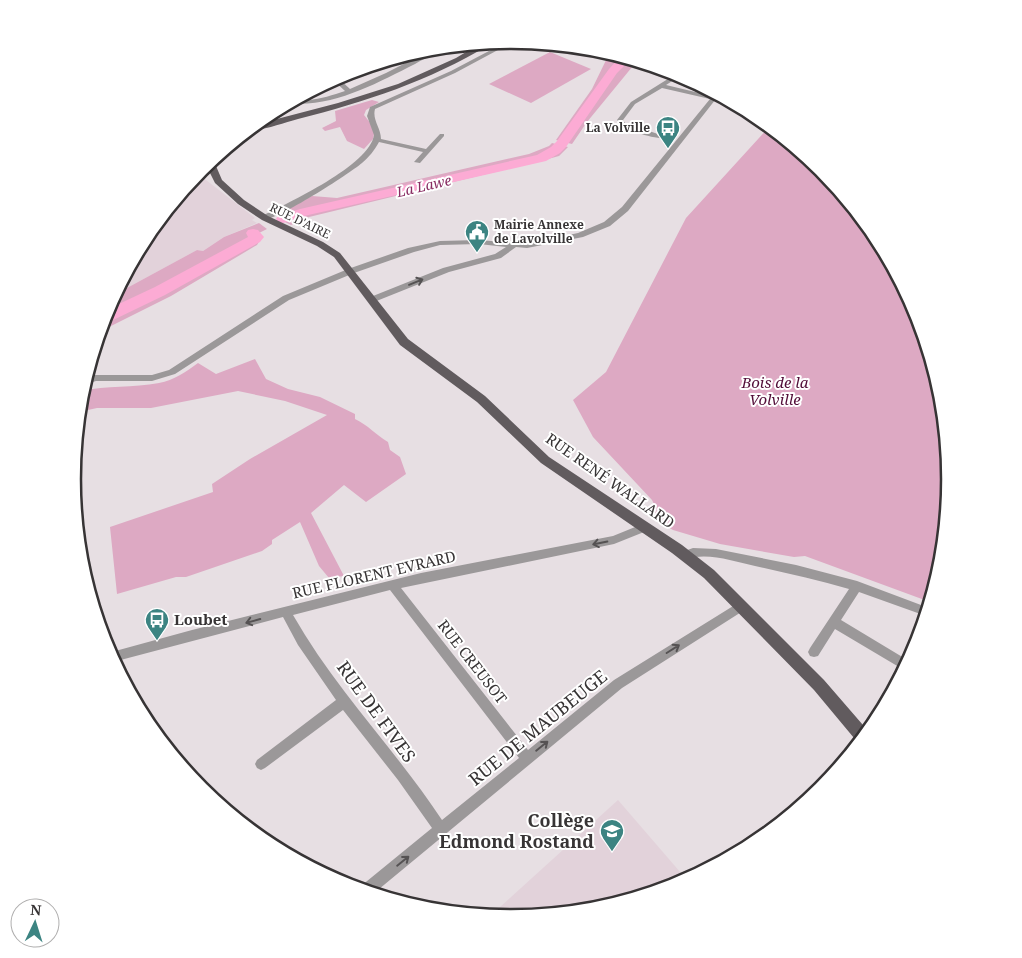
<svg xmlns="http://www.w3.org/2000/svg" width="1022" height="958" font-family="'Noto Serif',serif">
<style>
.built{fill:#e2d2da}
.green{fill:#dda9c3}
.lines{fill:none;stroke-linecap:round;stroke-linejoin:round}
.river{fill:#fcabd4;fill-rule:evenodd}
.minor{fill:#9b9899;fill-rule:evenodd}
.major{fill:#615b5e;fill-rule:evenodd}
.oneway{stroke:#555253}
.labels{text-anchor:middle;stroke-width:4;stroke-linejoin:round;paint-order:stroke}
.far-poi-label{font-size:12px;font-weight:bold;fill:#373435;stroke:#fff;text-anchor:end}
.far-street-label{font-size:12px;fill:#373435;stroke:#fff}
.far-water-label{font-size:14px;font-style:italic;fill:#882c62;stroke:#fff}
.park-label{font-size:15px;font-style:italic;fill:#520d38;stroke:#fff}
.street-label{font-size:15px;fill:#373435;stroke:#fff}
.poi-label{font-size:15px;font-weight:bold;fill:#373435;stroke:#fff;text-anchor:start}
.near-street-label{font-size:18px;fill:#373435;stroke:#fff}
.near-poi-label{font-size:18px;font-weight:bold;fill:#373435;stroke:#fff;text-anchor:end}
.rim{fill:none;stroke:#373435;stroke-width:2.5}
</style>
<rect width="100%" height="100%" fill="#e7dfe3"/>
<g class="built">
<path d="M 197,173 L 255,218 L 252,220 L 257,223 L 224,237 L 203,251 L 197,250 L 114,295 L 146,235 Z"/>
<path d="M 618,800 L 687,880 L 679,885 L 596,910 L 511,918 L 490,916 Z"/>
</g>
<g class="green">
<path d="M 550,52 L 591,69 L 531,103 L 489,84 Z"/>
<path d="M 613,53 L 637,61 L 587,122 L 572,144 L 556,140 L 592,89 L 609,54 Z"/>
<path d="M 372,100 L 379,102 L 366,110 L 364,115 L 375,129 L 373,139 L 364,149 L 347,141 L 340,127 L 325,131 L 322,128 L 336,121 L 335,111 Z"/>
<path d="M 770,126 L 822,169 L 876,235 L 917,311 L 942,394 L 946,433 L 942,437 L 946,440 L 950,479 L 942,565 L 930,602 L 805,556 L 794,557 L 720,544 L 673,530 L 650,517 L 657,510 L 652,500 L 593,437 L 573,400 L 606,372 L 686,218 Z"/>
<path d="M 552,143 L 568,147 L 559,156 L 548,159 L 309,217 L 291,225 L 279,219 L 279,214 L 312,196 L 337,198 L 529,154 L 549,146 Z"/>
<path d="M 259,223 L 267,229 L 255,235 L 260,240 L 257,245 L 171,296 L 99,332 L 106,311 L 114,295 L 197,250 L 203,251 L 224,237 Z"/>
<path d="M 255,359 L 266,379 L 288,389 L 320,397 L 355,414 L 355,419 C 368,425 376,435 388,442 L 390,450 L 400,457 L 406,474 L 366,502 L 344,485 L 311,513 L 344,576 L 329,578 L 319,566 L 300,522 L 272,540 L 272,544 L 262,551 L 186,577 L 176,577 L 117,594 L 110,527 L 213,492 L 212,484 L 250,459 L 327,415 L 285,401 L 238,391 L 151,408 L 97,408 L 79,412 L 81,391 C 107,385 133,388 159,383 C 174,380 186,372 198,363 L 216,374 Z"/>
</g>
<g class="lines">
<g class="river">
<path d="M 621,56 L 631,59 L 617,73 L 566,147 L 560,153 L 546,161 L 304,216 L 283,223 L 278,222 L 276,219 L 278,216 L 300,209 L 537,155 L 551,147 L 557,141 L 609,69 Z"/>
<path d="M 253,229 L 258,230 L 264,237 L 260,242 L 165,295 L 109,322 L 102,323 L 106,310 L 155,287 L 248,237 L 246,233 L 248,230 Z"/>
</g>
<g class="minor">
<path d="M 506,42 L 511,43 L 455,73 L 375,109 C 372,120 381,128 381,139 L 426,149 L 440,134 L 444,134 L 444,136 L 420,163 L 414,162 L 423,152 L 379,142 C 374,151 369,157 362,163 C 349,174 276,221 262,220 L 262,216 C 288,203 370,165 374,135 L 367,116 L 370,107 L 451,71 Z"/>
<path d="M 437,47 L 445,47 C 436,54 425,58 415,64 C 377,83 333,108 288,103 C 296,99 301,100 308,100 C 321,99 333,95 345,91 L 332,79 L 337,77 L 350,89 L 386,73 Z"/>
<path d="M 671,71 L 676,73 L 677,78 L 666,85 L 712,96 L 715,93 L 719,95 L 628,211 L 610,226 L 583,237 L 527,248 L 516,247 L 501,258 L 449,272 L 374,302 L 368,302 L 368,298 L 443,268 L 495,254 L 506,247 L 479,244 L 440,245 L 414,252 L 354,273 L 289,300 L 175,374 L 152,381 L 96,381 L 83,385 L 85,378 L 95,375 L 152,375 L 169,370 L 283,296 L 348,269 L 408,248 L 440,241 L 479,240 L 527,244 L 578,233 L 604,222 L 622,207 L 710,99 L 662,88 L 635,104 L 623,120 L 625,123 L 658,134 L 667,136 L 667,138 C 655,140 624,130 617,120 L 631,102 L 671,77 Z"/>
<path d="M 645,523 L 649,524 L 650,527 L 649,530 L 614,544 L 401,588 L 528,750 L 614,680 L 738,603 L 742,601 L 746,603 L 748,606 L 746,609 L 622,688 L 373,894 L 360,890 L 361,886 L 432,828 L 398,780 L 343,710 L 265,768 L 261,770 L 257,768 L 255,764 L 257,760 L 336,700 L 298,645 L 283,617 L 113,662 L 108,653 L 192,630 L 421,573 L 613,536 ZM 390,590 L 519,758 L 442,820 C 395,749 335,689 293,615 Z"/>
<path d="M 693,548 L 716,549 L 796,565 L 857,581 L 929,608 L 926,616 L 859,592 L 841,620 L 909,661 L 904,670 L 835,629 L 818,656 L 814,657 L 810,656 L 808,652 L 810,648 L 849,589 C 818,580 786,573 755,566 C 733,561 708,552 686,559 L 682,558 L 681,555 L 682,552 Z"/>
</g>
<g class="major">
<path d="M 489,42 L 489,45 C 429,81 365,102 298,119 C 282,123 263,131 246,131 L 254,125 L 338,103 L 398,84 L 456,58 L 481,43 Z"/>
<path d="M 211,160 L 216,166 L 222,180 L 244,200 L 268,216 L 323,242 L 340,253 L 408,339 L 485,396 L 549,457 L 682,545 L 714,570 L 824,680 L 869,732 L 859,744 L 814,690 L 704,578 L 672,553 L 541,463 L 477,402 L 400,345 L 334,257 L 317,246 L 262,220 L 238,204 L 215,183 L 206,165 Z"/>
</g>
</g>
<defs><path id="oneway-shaft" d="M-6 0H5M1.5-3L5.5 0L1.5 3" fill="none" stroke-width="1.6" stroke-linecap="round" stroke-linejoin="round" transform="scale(1.25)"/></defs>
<g class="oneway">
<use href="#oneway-shaft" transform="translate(416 282) rotate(-22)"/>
<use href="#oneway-shaft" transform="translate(600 543) rotate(169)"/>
<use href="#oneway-shaft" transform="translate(253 621) rotate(165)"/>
<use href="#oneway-shaft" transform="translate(673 649) rotate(-32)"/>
<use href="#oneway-shaft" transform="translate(542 746) rotate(-39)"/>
<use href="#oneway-shaft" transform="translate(403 861) rotate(-39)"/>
</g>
<defs>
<g id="bus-pin" transform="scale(1.25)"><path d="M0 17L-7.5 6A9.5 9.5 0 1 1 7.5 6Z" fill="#3c8482" stroke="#fff"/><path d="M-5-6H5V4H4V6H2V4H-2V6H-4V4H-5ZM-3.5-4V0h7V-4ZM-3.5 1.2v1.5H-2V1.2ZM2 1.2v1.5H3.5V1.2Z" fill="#fff"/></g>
<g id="civic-pin" transform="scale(1.25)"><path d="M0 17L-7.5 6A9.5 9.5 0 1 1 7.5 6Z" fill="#3c8482" stroke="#fff"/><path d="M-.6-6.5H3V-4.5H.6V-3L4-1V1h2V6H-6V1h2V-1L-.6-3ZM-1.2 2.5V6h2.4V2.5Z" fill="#fff"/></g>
<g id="school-pin" transform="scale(1.25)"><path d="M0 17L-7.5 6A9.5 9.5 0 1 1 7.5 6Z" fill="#3c8482" stroke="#fff"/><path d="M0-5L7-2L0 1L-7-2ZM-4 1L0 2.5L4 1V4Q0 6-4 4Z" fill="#fff"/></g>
</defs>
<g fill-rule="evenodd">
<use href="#bus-pin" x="668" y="128"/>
<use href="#civic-pin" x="477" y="232"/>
<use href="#bus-pin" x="157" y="620"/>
<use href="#school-pin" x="612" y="831"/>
</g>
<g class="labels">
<g class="far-poi-label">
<text x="650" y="132">La Volville</text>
<text x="494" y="229" text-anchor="start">Mairie Annexe<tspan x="494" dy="14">de Lavolville</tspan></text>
</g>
<g class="far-street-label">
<text transform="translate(300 221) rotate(26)" y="4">RUE D'AIRE</text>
</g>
<g class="far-water-label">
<text transform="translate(424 186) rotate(-13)" y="5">La Lawe</text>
</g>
<g class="park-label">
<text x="775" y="388">Bois de la<tspan x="775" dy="17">Volville</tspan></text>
</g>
<g class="street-label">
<text transform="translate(610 481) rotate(35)" y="5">RUE RENÉ WALLARD</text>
<text transform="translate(374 575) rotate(-13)" y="5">RUE FLORENT EVRARD</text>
<text transform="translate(472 662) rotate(52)" y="5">RUE CREUSOT</text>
</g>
<g class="poi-label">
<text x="174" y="625">Loubet</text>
</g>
<g class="near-street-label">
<text transform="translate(376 712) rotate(54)" y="6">RUE DE FIVES</text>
<text transform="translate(538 728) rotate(-39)" y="6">RUE DE MAUBEUGE</text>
</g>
<g class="near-poi-label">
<text x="594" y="827">Collège<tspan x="594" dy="21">Edmond Rostand</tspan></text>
</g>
</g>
<path d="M0 0H1022V958H0ZM81 479a430 430 0 1 1 860 0a430 430 0 1 1-860 0Z" fill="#fff" fill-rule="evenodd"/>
<path class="rim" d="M81 479a430 430 0 1 1 860 0a430 430 0 1 1-860 0Z"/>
<g transform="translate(35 923) rotate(4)"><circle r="24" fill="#ffffff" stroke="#afaeae"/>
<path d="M0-4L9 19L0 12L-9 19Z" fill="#3c8482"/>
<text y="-8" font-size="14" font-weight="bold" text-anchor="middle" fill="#373435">N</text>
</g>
</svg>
